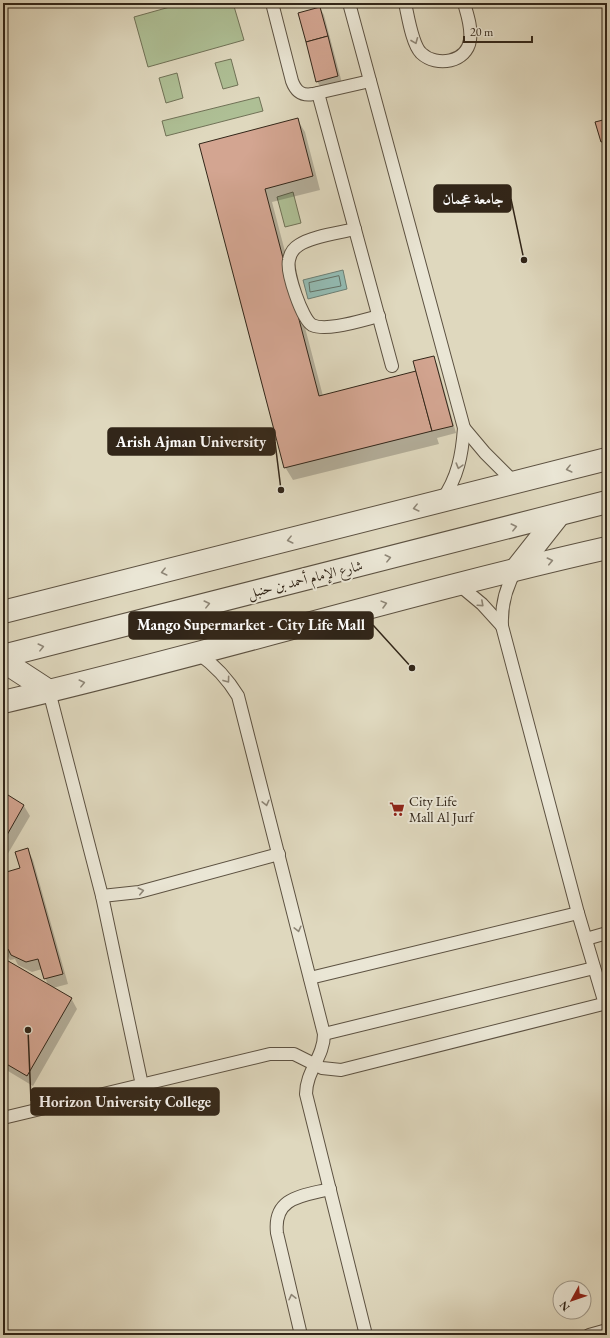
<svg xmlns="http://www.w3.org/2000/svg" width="610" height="1338" font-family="'EB Garamond',Amiri,serif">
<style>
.green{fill:#aebf95;stroke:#707257}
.water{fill:#93bab1;stroke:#6c7f74}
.shadow{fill:#0003}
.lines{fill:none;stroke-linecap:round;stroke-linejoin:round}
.shore{stroke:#627065;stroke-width:1}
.building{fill:#d3a591;stroke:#322619}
.service-casing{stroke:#5d5242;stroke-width:14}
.minor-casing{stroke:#5d5242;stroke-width:24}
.tertiary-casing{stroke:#5d5242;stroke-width:24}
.service{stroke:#eae6d5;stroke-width:12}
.minor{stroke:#eae6d5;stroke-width:22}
.tertiary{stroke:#eae6d5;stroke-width:22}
.oneway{stroke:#8e8677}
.labels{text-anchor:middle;stroke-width:4;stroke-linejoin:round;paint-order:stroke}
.street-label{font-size:14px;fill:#322619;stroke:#eae6d5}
.poi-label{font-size:14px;fill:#322619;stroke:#eae6d5;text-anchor:start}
.leader{fill:none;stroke:#322619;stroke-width:1.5}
.callout-dot{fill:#322619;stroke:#eae6d5;stroke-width:1.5}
.callout{fill:#322619;stroke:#322619;stroke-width:1.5}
.callout-label{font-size:15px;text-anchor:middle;font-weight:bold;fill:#fff}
</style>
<rect width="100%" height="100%" fill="#dfd8be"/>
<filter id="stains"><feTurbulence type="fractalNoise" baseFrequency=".005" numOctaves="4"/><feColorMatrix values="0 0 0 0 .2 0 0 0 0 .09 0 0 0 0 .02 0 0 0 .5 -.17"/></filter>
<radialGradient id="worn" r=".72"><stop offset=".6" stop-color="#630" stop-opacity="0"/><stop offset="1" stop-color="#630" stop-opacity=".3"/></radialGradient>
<g class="green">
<path d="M 184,3 L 233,3 L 244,40 L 148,67 L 134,17 Z"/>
<path d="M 231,59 L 238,85 L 223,89 L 215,63 Z"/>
<path d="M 177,73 L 183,98 L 166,103 L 159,78 Z"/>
<path d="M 259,97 L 263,111 L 166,136 L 162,121 Z"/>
<path d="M 293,192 L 301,223 L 285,227 L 277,197 Z"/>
</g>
<path class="water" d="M 343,270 L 347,289 L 308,299 L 303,280 Z"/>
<g class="shadow">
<path d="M 320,8 L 324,15 L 342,83 L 321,88 L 317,81 Z"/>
<path d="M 297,119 L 305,132 L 320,190 L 272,202 L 323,396 L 417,372 L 433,357 L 437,364 L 456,433 L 437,438 L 439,444 L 293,480 L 285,467 L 200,144 Z"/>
<path d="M 607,120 L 607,144 L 604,145 L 596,123 Z"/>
<path d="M 3,792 L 5,796 L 4,798 L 7,800 L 8,797 L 24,806 L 30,816 L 3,862 Z"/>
<path d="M 28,850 L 33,860 L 68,984 L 53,988 L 71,998 L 77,1009 L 33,1086 L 3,1068 L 3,959 L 48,985 L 42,969 L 32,972 L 18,965 L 15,959 L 10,960 L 4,950 L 3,874 L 21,869 Z"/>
</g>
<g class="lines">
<path class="shore" d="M 339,276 L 341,286 L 310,292 L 309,283 Z"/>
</g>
<g class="building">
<path d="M 320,7 L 328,36 L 306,42 L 298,13 Z"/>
<path d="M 328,36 L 338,76 L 316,82 L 306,42 Z"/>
<path d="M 298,118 L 313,176 L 265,189 L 319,396 L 416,371 L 432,431 L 284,468 L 199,144 Z"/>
<path d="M 607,119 L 607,141 L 601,142 L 595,122 Z"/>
<path d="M 434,356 L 453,426 L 432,431 L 413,361 Z"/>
<path d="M 8,795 L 24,805 L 3,842 L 3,797 L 6,799 Z"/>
<path d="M 28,848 L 63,974 L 44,979 L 38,959 L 26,962 L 11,955 L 8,949 L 3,950 L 3,873 L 20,868 L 15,852 Z"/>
<path d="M 3,958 L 72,998 L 27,1076 L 3,1062 Z"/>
</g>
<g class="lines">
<g class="service-casing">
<g id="service">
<path d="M 272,3 L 292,81 C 296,92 302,96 313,94 L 370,81"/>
<path d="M 349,3 L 464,428 C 462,455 458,477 442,500"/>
<path d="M 405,3 C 408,16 412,44 421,53 C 437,68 467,62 470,40 C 472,27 467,14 464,3"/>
<path d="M 318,93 L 392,366"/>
<path d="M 355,229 C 339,233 312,236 299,245 C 294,248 290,254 289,260 C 286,272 302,319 312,325 C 327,332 362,320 379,316"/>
<path d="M 464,428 L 485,453 L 514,482"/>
<path d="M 517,568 C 506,586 501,605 502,626 L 578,913 L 605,1004"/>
<path d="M 458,584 L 482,604 L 502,626"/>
<path d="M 199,654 C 216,666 227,678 238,696 L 324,1034 C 324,1057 306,1071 306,1094 L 366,1335"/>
<path d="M 49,691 L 102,896 L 142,1085"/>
<path d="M 102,896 L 139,892 L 279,854"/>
<path d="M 586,939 L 607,933"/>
<path d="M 310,978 L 578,913"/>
<path d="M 324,1034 L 594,968"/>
<path d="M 3,1118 L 270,1054 L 294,1054 L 322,1068 L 341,1070 L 607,1003"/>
<path d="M 301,1335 L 277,1233 C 273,1197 302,1196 330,1189"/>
<path d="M 589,1335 L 607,1330"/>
</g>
</g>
<g class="minor-casing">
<path id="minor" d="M 3,702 C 206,655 404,594 607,548"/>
</g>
<g class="tertiary-casing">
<g id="tertiary">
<path d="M 517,568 L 558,516"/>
<path d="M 3,612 L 607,459"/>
<path d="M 3,656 L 607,502"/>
<path d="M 3,661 L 49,691"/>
</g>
</g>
<use href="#service" class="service"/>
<use href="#minor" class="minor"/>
<use href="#tertiary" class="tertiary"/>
</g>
<defs><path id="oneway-chevron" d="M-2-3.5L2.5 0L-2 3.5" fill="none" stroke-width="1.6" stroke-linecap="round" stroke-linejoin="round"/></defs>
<g class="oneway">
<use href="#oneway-chevron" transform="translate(415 41) rotate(68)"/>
<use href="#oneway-chevron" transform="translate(459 466) rotate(106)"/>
<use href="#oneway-chevron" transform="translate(569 469) rotate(166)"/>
<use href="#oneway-chevron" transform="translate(416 508) rotate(166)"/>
<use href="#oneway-chevron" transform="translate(514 527) rotate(-14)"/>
<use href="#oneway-chevron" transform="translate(290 540) rotate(166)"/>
<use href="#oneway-chevron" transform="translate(388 558) rotate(-14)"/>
<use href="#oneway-chevron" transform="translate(550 561) rotate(-13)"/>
<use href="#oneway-chevron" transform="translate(164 572) rotate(166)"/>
<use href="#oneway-chevron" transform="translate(207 604) rotate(-14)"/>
<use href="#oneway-chevron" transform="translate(384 604) rotate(-15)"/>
<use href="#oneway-chevron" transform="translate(481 604) rotate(42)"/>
<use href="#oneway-chevron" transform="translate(41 647) rotate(-14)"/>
<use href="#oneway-chevron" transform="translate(227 680) rotate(54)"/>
<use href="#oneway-chevron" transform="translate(82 683) rotate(-14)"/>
<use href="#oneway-chevron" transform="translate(266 803) rotate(76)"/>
<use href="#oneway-chevron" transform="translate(141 891) rotate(-13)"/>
<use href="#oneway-chevron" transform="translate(298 929) rotate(76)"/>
<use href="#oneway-chevron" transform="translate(292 1297) rotate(-103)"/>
</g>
<defs>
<g id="supermarket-bare" transform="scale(1.2)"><path d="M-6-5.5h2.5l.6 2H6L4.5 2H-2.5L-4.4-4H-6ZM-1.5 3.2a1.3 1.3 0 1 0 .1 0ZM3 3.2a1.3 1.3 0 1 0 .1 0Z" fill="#8f2418" stroke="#eae6d5" stroke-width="2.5" paint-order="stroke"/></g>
</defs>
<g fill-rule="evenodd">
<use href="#supermarket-bare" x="397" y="809"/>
</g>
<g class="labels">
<g class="street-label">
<text transform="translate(305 579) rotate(-14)" y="5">شارع الإمام أحمد بن حنبل</text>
</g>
<g class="poi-label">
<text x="409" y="806">City Life<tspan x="409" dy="16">Mall Al Jurf</tspan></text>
</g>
</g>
<path class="leader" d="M524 260L511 199M281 490L275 442M412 668L373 625M28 1030L31 1101"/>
<g class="callout-dot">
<circle cx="524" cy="260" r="4"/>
<circle cx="281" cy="490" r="4"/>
<circle cx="412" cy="668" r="4"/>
<circle cx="28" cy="1030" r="4"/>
</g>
<g class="callout">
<rect x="434" y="185" width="77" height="27" rx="4"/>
<rect x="108" y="428" width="167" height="27" rx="4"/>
<rect x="129" y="612" width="244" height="27" rx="4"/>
<rect x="31" y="1088" width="188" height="27" rx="4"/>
</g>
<g class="callout-label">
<text x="473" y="204">جامعة عجمان</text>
<text x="191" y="447">Arish Ajman University</text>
<text x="251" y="630">Mango Supermarket - City Life Mall</text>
<text x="125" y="1107">Horizon University College</text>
</g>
<rect width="610" height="1338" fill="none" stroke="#dfd8be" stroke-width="16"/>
<rect x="4" y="4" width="602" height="1330" fill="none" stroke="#322619" stroke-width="2"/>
<rect x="8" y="8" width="594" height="1322" fill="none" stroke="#322619"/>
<g transform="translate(572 1300) rotate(230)"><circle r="19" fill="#eae6d5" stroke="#a0998a"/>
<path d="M0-3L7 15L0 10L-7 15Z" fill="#8f2418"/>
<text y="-6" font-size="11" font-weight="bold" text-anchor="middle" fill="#322619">N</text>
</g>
<path d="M464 36v6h68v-6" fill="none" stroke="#322619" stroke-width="2"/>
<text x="470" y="36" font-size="12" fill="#322619" stroke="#eae6d5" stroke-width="3" paint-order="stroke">20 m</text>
<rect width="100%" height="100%" filter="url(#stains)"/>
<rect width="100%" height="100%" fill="url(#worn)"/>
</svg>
